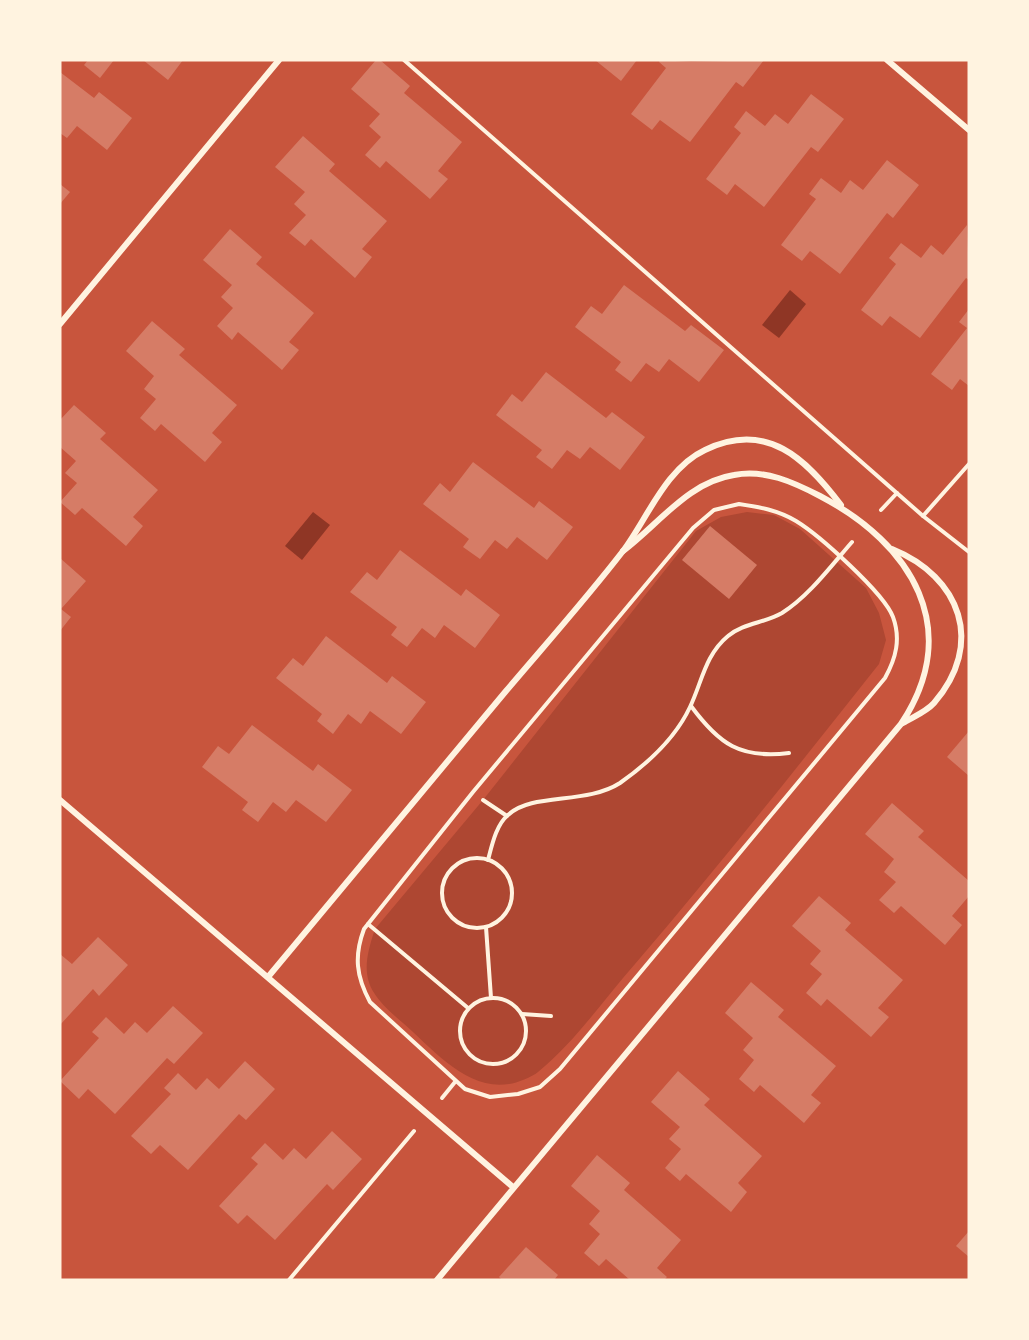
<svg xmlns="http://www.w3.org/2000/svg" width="1029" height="1340" font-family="'Source Sans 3',sans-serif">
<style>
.green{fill:#ae4732}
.water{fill:#8f3625}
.building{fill:#d67c66}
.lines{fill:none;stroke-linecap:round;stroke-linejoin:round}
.path{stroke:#fff3e0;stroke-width:4}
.minor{stroke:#fff3e0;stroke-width:6}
</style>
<rect width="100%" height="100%" fill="#c8553d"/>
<path class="green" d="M 747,512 L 774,515 L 800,529 L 866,588 L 879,613 L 886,640 L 879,664 C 799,765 719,866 635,964 C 604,999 575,1042 538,1072 C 532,1077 517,1083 509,1084 C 466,1091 432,1048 403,1023 C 365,991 359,976 375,929 L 483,800 L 696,531 L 721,517 Z"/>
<g class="water">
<path d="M 790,290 L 806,304 L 779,338 L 762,325 Z"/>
<path d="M 313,512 L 330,525 L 302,560 L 285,546 Z"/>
</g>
<g class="building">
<path d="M 88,60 L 114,60 L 100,78 L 84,65 Z"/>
<path d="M 143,60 L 183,60 L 168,80 Z"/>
<path d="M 376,60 L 380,60 L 410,86 L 404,93 L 462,142 L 438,171 L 448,179 L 430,199 L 386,161 L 380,168 L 365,155 L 381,137 L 369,126 L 380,114 L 351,89 Z"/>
<path d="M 595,60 L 637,60 L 621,81 Z"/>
<path d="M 660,60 L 691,62 L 764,60 L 743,87 L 736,82 L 690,142 L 660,120 L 652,130 L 631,114 L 666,68 L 659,62 Z"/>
<path d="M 60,72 L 94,98 L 99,92 L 132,118 L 107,150 L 77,126 L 67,138 L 60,133 Z"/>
<path d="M 811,94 L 844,119 L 818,152 L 811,147 L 764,207 L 735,184 L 727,195 L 706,179 L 741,133 L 734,127 L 746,111 L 765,126 L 775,114 L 788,124 Z"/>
<path d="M 303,136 L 335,164 L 329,171 L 387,221 L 362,249 L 372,257 L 355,278 L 311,239 L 305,246 L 289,233 L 306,215 L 294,204 L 305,192 L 275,167 Z"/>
<path d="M 887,160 L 919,185 L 893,218 L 887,213 L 840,274 L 810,251 L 802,261 L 781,245 L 816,199 L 809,194 L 821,178 L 841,193 L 850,180 L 863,190 Z"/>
<path d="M 60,184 L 70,192 L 60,204 Z"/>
<path d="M 967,225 L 969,280 L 966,278 L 920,338 L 890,316 L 882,326 L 861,310 L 896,264 L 889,258 L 901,243 L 921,258 L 931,245 L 943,255 Z"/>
<path d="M 230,229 L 262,257 L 256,264 L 314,313 L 289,342 L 299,350 L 282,370 L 238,332 L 232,340 L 217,326 L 233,308 L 221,297 L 232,285 L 203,260 Z"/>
<path d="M 624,285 L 685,331 L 691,325 L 724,350 L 699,382 L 669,359 L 659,372 L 646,363 L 631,382 L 615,370 L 621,362 L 575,327 L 591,306 L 602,314 Z"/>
<path d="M 969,309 L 969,386 L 960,379 L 952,390 L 931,374 L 967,328 L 959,322 Z"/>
<path d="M 152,321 L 185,349 L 179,355 L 237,405 L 212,433 L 222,442 L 205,462 L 161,424 L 155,431 L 140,418 L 156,399 L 144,389 L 154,376 L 126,351 Z"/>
<path d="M 546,372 L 606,418 L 612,412 L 645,437 L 620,470 L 590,447 L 580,459 L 567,450 L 552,469 L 536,457 L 542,450 L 496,415 L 512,394 L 522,402 Z"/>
<path d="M 74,405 L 106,433 L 100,439 L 158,490 L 133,517 L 143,526 L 126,546 L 82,508 L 75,515 L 60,502 L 77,483 L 65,473 L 76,461 L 60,447 L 60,420 Z"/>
<path d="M 473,462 L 534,508 L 539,501 L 573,527 L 547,560 L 517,537 L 507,549 L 495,540 L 480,559 L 463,547 L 469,539 L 423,504 L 440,483 L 450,492 Z"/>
<path d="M 710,526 L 757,565 L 729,599 L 682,560 Z"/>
<path d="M 400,550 L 461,596 L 466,589 L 500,615 L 475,648 L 444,625 L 435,638 L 422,628 L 407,647 L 391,635 L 397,627 L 350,592 L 367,572 L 377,580 Z"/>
<path d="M 60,558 L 86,581 L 61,609 L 71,617 L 60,631 Z"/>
<path d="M 326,636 L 387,683 L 392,676 L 426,702 L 401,734 L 370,711 L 361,724 L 348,714 L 333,734 L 317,721 L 322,714 L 276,678 L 293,658 L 303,666 Z"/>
<path d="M 252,725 L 313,771 L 318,764 L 352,790 L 326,822 L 296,800 L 286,812 L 273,802 L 258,822 L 242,810 L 248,802 L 202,767 L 218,746 L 229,754 Z"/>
<path d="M 969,731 L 969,776 L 947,757 Z"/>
<path d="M 892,803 L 924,831 L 918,837 L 969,881 L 969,896 L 952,916 L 962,925 L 945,945 L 901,906 L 894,913 L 879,900 L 896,882 L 884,872 L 894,859 L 865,834 Z"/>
<path d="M 819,896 L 851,923 L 845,930 L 903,980 L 878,1008 L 889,1017 L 871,1037 L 827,999 L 821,1006 L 806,993 L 822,974 L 810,964 L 821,951 L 792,926 Z"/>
<path d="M 98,937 L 128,965 L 99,996 L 93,989 L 60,1025 L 60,954 L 72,964 Z"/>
<path d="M 751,982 L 784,1010 L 778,1017 L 836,1066 L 811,1095 L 821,1103 L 804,1123 L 760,1085 L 754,1092 L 739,1079 L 754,1060 L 743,1050 L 753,1038 L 725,1013 Z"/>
<path d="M 173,1006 L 203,1033 L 174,1064 L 167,1058 L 115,1114 L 88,1089 L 79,1099 L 60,1081 L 99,1038 L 92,1032 L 106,1017 L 124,1034 L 135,1022 L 147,1033 Z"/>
<path d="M 245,1061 L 275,1089 L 246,1120 L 239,1114 L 188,1170 L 160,1145 L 151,1154 L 131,1136 L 171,1094 L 164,1088 L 178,1073 L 196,1090 L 207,1078 L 219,1089 Z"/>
<path d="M 678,1071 L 710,1099 L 704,1105 L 762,1156 L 738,1183 L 747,1192 L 731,1212 L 686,1174 L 680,1181 L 665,1168 L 681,1149 L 669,1139 L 680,1127 L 651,1102 Z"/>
<path d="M 332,1131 L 362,1159 L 333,1190 L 327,1184 L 275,1240 L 247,1215 L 238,1224 L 219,1206 L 258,1164 L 251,1158 L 265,1143 L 283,1160 L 294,1148 L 306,1159 Z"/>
<path d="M 597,1155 L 630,1183 L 624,1190 L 681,1240 L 657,1268 L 667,1277 L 664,1280 L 630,1280 L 606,1259 L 599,1266 L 584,1253 L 600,1234 L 589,1224 L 600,1211 L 571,1186 Z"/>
<path d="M 969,1231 L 969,1257 L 956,1246 Z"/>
<path d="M 526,1247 L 558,1275 L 554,1280 L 502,1280 L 499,1277 Z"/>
</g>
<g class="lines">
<g class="path">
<path d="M 404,60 L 923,516 L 969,552"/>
<path d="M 739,504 C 759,507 778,510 796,521 C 819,535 884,593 893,617 C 901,639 896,658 885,678 L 560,1069 L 540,1087 L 518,1094 L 490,1097 L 465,1089 L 370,1002 C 356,976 354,956 364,929 L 473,792 L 693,528 L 714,510 Z"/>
<path d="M 881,510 L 897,493"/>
<path d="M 923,516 L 969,464"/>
<path d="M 691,706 C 719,744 740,759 789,753"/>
<path d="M 483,800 L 507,816"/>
<circle cx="477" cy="893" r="35"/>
<path d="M 488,860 C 492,845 496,825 508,815 C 532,792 586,805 620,783 C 647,764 676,737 690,707 C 702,682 705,655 728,636 C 743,623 765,623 782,613 C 809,596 831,566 852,542"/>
<path d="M 368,924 L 468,1008"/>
<path d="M 486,927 L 491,998"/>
<circle cx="493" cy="1031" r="33"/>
<path d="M 522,1014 L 551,1016"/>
<path d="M 442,1098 L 455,1082"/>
<path d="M 289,1280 L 414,1131"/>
</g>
<g class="minor">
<path d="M 887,60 L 969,130"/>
<path d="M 60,324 L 279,60"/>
<path d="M 892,549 C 961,577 985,644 934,703 C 926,712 913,717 903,723"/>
<path d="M 60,800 L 513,1187"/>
<path d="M 268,977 C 347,882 427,786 506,691 C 545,645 586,599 623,551 C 647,519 666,468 705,450 C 767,420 806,459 841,505"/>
<path d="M 437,1280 L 901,724 C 964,629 912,544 820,496 C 793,482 765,469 734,475 C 688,482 659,524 623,551"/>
</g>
</g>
<rect width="1029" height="1340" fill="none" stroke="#fff3e0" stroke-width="123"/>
</svg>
